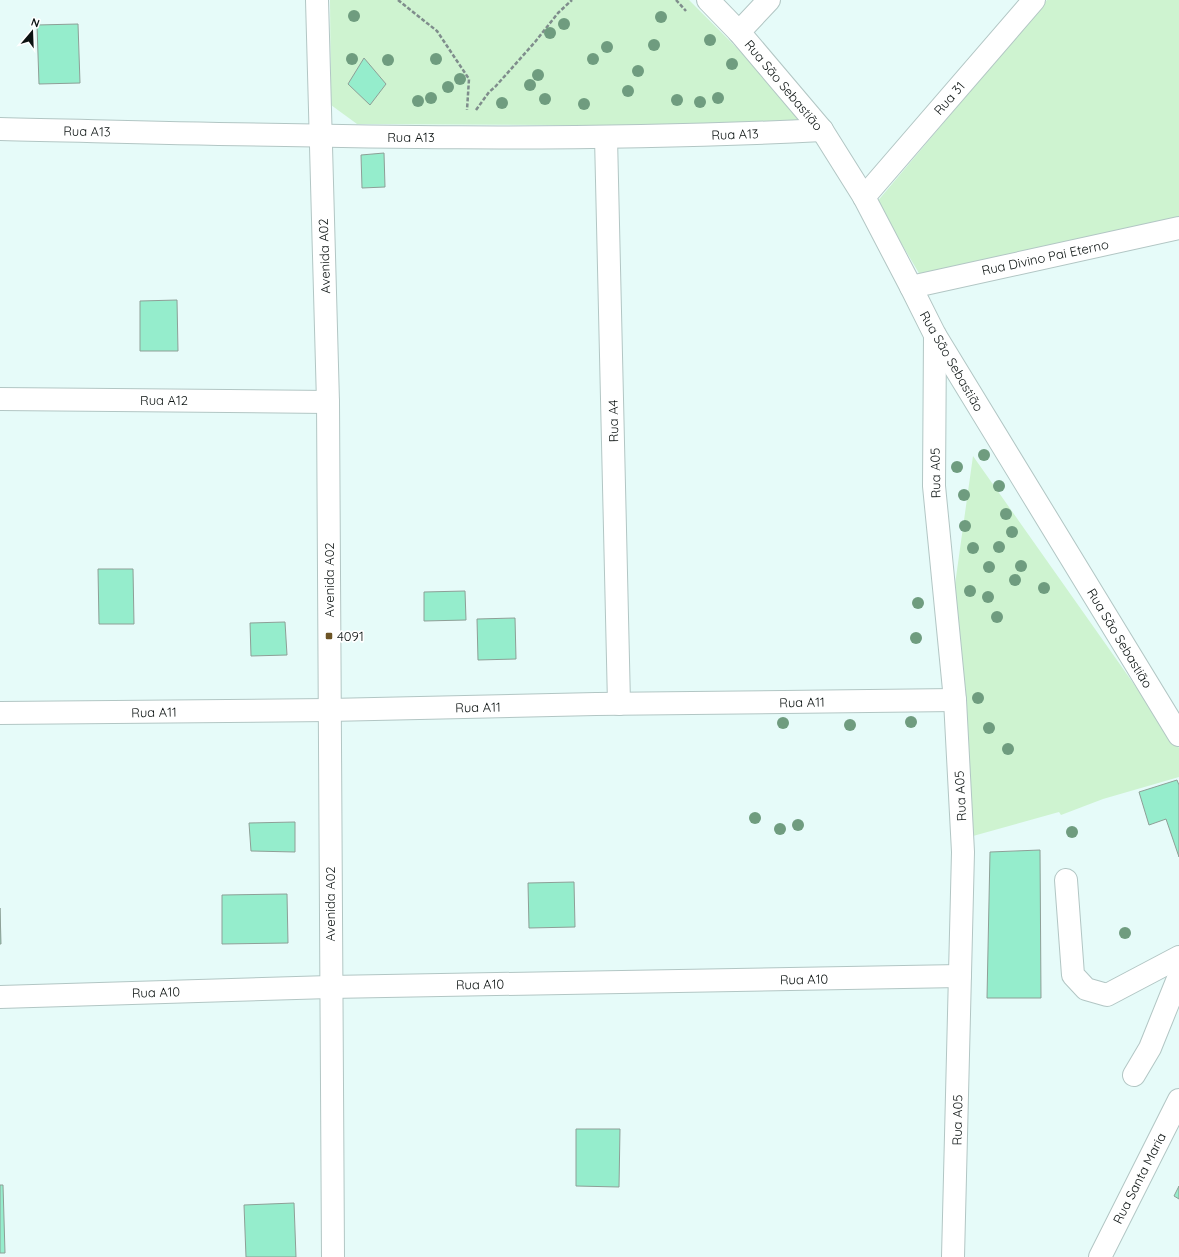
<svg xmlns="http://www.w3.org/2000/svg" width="1179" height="1257" font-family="Quicksand,sans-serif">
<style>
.green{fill:#cef3d0}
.building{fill:#95edcc;stroke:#8e9f97}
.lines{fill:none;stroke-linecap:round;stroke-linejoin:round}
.minor-casing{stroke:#b2c6c4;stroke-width:24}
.path{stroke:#7f8d8c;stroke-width:2.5;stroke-dasharray:4 2;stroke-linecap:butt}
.minor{stroke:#fff;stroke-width:22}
.tree{fill:#6f9c7f}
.poi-dot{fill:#6c5425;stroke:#fff;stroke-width:1.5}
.labels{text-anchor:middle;stroke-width:3.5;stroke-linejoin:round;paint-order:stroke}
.street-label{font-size:13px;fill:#0b1211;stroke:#fff}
.poi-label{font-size:13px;fill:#0b1211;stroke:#fff;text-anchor:start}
</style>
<rect width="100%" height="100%" fill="#e6fbf9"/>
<g class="green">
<path d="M 330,0 L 689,0 L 753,64 L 804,120 L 789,126 L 357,124 L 331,105 Z"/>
<path d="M 1047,0 L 1179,0 L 1179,217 L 920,275 L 897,236 L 876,203 Z"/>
<path d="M 973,456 L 1179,748 L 1179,777 L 1103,799 L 1061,815 L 1059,812 L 973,836 L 951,613 Z"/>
</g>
<g class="building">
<path d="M 78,24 L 80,83 L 39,84 L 37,25 Z"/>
<path d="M 364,58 L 386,84 L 370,105 L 348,84 Z"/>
<path d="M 384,153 L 385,187 L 362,188 L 361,155 Z"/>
<path d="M 177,300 L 178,351 L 140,351 L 140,301 Z"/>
<path d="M 98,569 L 133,569 L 134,624 L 99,624 Z"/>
<path d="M 465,591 L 466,620 L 424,621 L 424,592 Z"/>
<path d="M 515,618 L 516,659 L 478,660 L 477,619 Z"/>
<path d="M 285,622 L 287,655 L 251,656 L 250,623 Z"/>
<path d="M 1177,780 L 1179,785 L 1179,857 L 1166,819 L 1149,825 L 1139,792 Z"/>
<path d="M 295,822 L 295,852 L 251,851 L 249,823 Z"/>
<path d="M 1040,850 L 1041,998 L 987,998 L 990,852 Z"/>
<path d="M 574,882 L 575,927 L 529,928 L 528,883 Z"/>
<path d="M 287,894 L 288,943 L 222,944 L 222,895 Z"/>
<path d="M 0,908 L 1,944 L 0,944 Z"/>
<path d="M 576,1129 L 620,1129 L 619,1187 L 576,1186 Z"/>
<path d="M 0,1185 L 3,1185 L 5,1253 L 0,1253 Z"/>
<path d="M 1179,1186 L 1179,1199 L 1174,1196 Z"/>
<path d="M 294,1203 L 296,1257 L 246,1257 L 244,1205 Z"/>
</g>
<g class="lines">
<g class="minor-casing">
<g id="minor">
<path d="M 317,0 L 328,402 L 333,1257"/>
<path d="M 708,0 L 739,32 L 822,130 L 864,197 L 911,287 L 935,335 L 1179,735"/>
<path d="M 739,32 L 769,0"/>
<path d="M 0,129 C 274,135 548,144 822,130"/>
<path d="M 606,137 L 619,704"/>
<path d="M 864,197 L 1034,0"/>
<path d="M 911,287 L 1179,228"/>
<path d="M 935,335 L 934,486 L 955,700 L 963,852 L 953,1257"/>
<path d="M 0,399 L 328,402"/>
<path d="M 0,713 L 329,710 L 596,704 L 955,700"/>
<path d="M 1066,880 L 1073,975 L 1086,989 L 1107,995 L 1179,957"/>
<path d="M 0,997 L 330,987 L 960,976"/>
<path d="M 1134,1075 L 1150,1048 L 1179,976"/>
<path d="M 1100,1257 L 1179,1100"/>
</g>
</g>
<g class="path">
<path d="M 398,0 L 437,31 L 469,79 L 467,110"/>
<path d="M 676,0 L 686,11"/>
<path d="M 476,110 L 489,92 L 495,87 L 535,42 L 558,13 L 572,0"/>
</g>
<use href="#minor" class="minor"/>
</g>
<g class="tree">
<circle cx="354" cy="16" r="6"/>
<circle cx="661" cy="17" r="6"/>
<circle cx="564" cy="24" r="6"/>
<circle cx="550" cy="33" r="6"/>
<circle cx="710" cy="40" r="6"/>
<circle cx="654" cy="45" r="6"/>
<circle cx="607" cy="47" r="6"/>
<circle cx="352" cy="59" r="6"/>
<circle cx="436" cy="59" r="6"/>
<circle cx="593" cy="59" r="6"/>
<circle cx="388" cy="60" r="6"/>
<circle cx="732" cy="64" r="6"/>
<circle cx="638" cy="71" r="6"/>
<circle cx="538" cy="75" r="6"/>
<circle cx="460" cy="79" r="6"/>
<circle cx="530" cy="85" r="6"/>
<circle cx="448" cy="87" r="6"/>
<circle cx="628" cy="91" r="6"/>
<circle cx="431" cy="98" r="6"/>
<circle cx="718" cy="98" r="6"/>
<circle cx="545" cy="99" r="6"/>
<circle cx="677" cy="100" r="6"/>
<circle cx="418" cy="101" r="6"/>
<circle cx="700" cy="102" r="6"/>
<circle cx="502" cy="103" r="6"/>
<circle cx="584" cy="104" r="6"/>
<circle cx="984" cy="455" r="6"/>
<circle cx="957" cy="467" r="6"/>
<circle cx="999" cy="486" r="6"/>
<circle cx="964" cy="495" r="6"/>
<circle cx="1006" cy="514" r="6"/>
<circle cx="965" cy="526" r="6"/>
<circle cx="1012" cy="532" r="6"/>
<circle cx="999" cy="547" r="6"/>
<circle cx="973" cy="548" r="6"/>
<circle cx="1021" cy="566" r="6"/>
<circle cx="989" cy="567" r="6"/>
<circle cx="1015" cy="580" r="6"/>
<circle cx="1044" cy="588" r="6"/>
<circle cx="970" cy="591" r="6"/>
<circle cx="988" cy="597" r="6"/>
<circle cx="918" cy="603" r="6"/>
<circle cx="997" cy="617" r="6"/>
<circle cx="916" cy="638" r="6"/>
<circle cx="978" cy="698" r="6"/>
<circle cx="911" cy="722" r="6"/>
<circle cx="783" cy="723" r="6"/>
<circle cx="850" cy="725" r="6"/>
<circle cx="989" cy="728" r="6"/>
<circle cx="1008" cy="749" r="6"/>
<circle cx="755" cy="818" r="6"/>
<circle cx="798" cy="825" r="6"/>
<circle cx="780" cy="829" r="6"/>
<circle cx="1072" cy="832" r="6"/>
<circle cx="1125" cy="933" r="6"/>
</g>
<rect class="poi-dot" x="325" y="632" width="8" height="8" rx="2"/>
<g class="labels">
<g class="street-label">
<text transform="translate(784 85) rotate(50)" y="5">Rua São Sebastião</text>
<text transform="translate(949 98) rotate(-49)" y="5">Rua 31</text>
<text transform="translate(87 131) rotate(1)" y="5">Rua A13</text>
<text transform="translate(735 134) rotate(-2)" y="5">Rua A13</text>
<text x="411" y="142">Rua A13</text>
<text transform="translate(324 256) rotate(-92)" y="5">Avenida A02</text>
<text transform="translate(1045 257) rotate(-12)" y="5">Rua Divino Pai Eterno</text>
<text transform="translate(952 361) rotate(60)" y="5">Rua São Sebastião</text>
<text x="164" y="405">Rua A12</text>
<text transform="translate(613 421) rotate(-91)" y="5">Rua A4</text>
<text transform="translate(935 473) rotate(-91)" y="5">Rua A05</text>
<text transform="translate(329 580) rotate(-90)" y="5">Avenida A02</text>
<text transform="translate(1120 638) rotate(59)" y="5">Rua São Sebastião</text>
<text transform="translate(802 702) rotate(-1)" y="5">Rua A11</text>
<text transform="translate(478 707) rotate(-1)" y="5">Rua A11</text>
<text transform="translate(154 712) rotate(-1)" y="5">Rua A11</text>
<text transform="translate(960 796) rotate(-93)" y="5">Rua A05</text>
<text transform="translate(330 904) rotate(-90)" y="5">Avenida A02</text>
<text transform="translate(804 979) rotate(-1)" y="5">Rua A10</text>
<text transform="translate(480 984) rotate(-1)" y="5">Rua A10</text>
<text transform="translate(156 992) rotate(-2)" y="5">Rua A10</text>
<text transform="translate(957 1120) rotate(-89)" y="5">Rua A05</text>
<text transform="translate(1139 1178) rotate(-63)" y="5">Rua Santa Maria</text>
</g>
<g class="poi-label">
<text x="337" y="641">4091</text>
</g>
</g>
<g transform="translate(32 32) rotate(19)" stroke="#ffffff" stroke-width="3" paint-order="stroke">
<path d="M0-3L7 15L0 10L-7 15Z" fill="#0b1211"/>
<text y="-6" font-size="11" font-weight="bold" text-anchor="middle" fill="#0b1211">N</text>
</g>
</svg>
